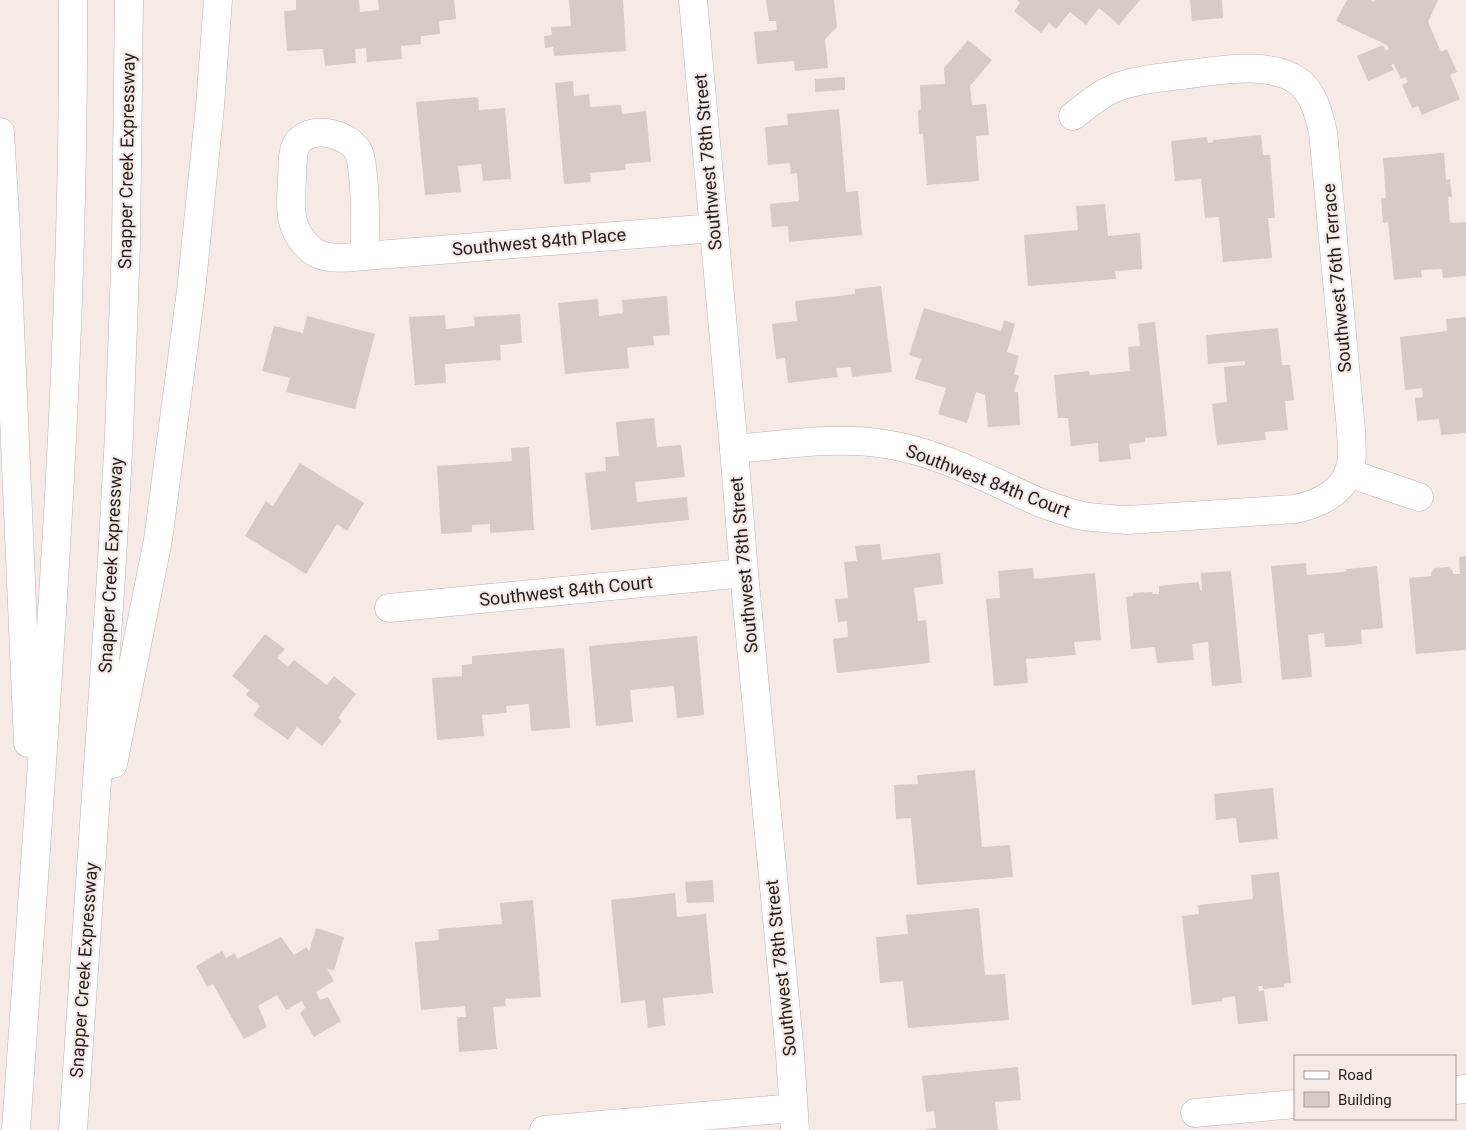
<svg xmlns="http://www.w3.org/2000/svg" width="1466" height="1130" font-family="Roboto,sans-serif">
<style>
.building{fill:#d6cbc7}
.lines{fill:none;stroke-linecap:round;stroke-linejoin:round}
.minor-casing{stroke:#bdb2af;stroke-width:29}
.highway-casing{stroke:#bdb2af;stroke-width:29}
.minor{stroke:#fff;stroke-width:28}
.highway{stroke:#fff;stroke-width:28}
.labels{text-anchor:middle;stroke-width:4.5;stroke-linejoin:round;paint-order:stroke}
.street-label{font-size:18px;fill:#231f1e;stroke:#f5eae6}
</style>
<rect width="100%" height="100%" fill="#f5eae6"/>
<g class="building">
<path d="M 296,0 L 359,0 L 360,12 L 379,10 L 378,0 L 454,0 L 456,19 L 439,21 L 440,34 L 421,36 L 421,44 L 401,46 L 402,59 L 367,62 L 366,48 L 355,49 L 356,63 L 325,66 L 323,49 L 287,51 L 284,11 L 296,10 Z"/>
<path d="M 569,0 L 623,0 L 626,51 L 554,56 L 553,47 L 545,48 L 544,36 L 552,35 L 551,27 L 571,26 Z"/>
<path d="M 766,0 L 834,0 L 837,27 L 825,39 L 828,68 L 795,71 L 794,61 L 757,64 L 754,32 L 777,30 L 776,21 L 769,21 Z"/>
<path d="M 1017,0 L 1140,0 L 1119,25 L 1099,8 L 1086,25 L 1070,12 L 1056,29 L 1049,23 L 1041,33 L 1014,11 L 1020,3 Z"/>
<path d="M 1190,0 L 1222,0 L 1223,18 L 1192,21 Z"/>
<path d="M 1347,0 L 1370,0 L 1374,2 L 1375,0 L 1438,0 L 1428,22 L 1441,52 L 1447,49 L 1457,72 L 1450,75 L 1460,99 L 1422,115 L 1418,106 L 1412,108 L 1402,85 L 1408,82 L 1406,77 L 1401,79 L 1394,64 L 1391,65 L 1394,70 L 1368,81 L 1357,56 L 1383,45 L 1386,51 L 1389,49 L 1387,45 L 1336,21 Z"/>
<path d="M 968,40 L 992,60 L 970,86 L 972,105 L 986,104 L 989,135 L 976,136 L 979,181 L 927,185 L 923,134 L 919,134 L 918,110 L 921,109 L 920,85 L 945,84 L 944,68 Z"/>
<path d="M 845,77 L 845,90 L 815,92 L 815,79 Z"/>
<path d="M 573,81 L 574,96 L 589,94 L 590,107 L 621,105 L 622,114 L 646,111 L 651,162 L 625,164 L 626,170 L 590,173 L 591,182 L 564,184 L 555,83 Z"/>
<path d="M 478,97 L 479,110 L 505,108 L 511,179 L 483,181 L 481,164 L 458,166 L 461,192 L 425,195 L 416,102 Z"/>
<path d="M 839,109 L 846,192 L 858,191 L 862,235 L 789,242 L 788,226 L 772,227 L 770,204 L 799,201 L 797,173 L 791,174 L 790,163 L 768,165 L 765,127 L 788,125 L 787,114 Z"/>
<path d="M 1261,135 L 1263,155 L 1270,155 L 1275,218 L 1268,218 L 1272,258 L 1223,262 L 1219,217 L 1205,218 L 1201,179 L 1175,181 L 1171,141 L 1207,137 L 1208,143 L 1213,142 L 1213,140 Z"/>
<path d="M 1444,153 L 1446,180 L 1450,179 L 1452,197 L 1448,197 L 1450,223 L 1466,222 L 1466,276 L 1443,278 L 1442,269 L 1421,270 L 1422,277 L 1394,280 L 1388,222 L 1383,223 L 1381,198 L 1386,198 L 1383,158 Z"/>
<path d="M 1105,204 L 1108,236 L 1140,233 L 1142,269 L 1115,271 L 1116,279 L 1028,286 L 1024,235 L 1078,230 L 1076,206 Z"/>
<path d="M 881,286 L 892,372 L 852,377 L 851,367 L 836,368 L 838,377 L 788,383 L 785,358 L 776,359 L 772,324 L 797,321 L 795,301 L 855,294 L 855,289 Z"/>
<path d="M 667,296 L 670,335 L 653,336 L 654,345 L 627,348 L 629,368 L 565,374 L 558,303 L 598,299 L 599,316 L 623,313 L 622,300 Z"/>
<path d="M 924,308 L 1001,331 L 1004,320 L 1015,324 L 1007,352 L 1019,356 L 1014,374 L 1019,376 L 1014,392 L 1018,392 L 1020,425 L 988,427 L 985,395 L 976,392 L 967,423 L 938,414 L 946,388 L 915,379 L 921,359 L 909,355 Z"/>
<path d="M 520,314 L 522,343 L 500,345 L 501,360 L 445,364 L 446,383 L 415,385 L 409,317 L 445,315 L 446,329 L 475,326 L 474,317 Z"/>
<path d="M 307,316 L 375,334 L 355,409 L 286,392 L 290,378 L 262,371 L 274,326 L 303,333 Z"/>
<path d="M 1466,317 L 1466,433 L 1441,435 L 1439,419 L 1417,421 L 1415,398 L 1423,397 L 1422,388 L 1405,390 L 1400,337 L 1447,331 L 1446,319 Z"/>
<path d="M 1155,322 L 1167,436 L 1145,438 L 1145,442 L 1129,444 L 1131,459 L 1099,462 L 1098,443 L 1071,446 L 1068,418 L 1058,418 L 1054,375 L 1089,371 L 1090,375 L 1130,371 L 1128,347 L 1140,346 L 1138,324 Z"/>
<path d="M 1278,328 L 1282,365 L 1290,365 L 1294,400 L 1285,401 L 1288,430 L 1265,432 L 1266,440 L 1217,445 L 1212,404 L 1227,402 L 1224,367 L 1245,365 L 1245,361 L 1208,364 L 1206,335 Z"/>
<path d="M 654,418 L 657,447 L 681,445 L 685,477 L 635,482 L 637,502 L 687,497 L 689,520 L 591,530 L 585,473 L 606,471 L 605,457 L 619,456 L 616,422 Z"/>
<path d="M 529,447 L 534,530 L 490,533 L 490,524 L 472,525 L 472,532 L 441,534 L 437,466 L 512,461 L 511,448 Z"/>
<path d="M 300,463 L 364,503 L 347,531 L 337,524 L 306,574 L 245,536 L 266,501 L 273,506 Z"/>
<path d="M 880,544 L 882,560 L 940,553 L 943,584 L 914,588 L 918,621 L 926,620 L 930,663 L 837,673 L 833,639 L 848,637 L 847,621 L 838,622 L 835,599 L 848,598 L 844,562 L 857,561 L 855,546 Z"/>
<path d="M 1466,556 L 1466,650 L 1416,654 L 1409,578 L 1431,576 L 1431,573 L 1435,568 L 1448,567 L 1453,571 L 1453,574 L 1460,574 L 1459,557 Z"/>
<path d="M 1306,563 L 1307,575 L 1343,572 L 1347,571 L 1346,569 L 1377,566 L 1383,628 L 1361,630 L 1362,644 L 1344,646 L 1325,647 L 1324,633 L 1308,635 L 1312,677 L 1282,680 L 1271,566 Z"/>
<path d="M 1033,568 L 1034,579 L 1095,573 L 1101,640 L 1074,642 L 1076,655 L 1026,659 L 1028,683 L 994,686 L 986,599 L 1000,598 L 998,571 Z"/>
<path d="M 1231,571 L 1242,683 L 1212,686 L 1208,642 L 1192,644 L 1194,660 L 1157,663 L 1155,647 L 1131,649 L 1126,597 L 1133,596 L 1133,593 L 1152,592 L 1153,594 L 1159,594 L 1159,586 L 1199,582 L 1200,590 L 1202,590 L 1201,573 Z"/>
<path d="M 265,634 L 285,649 L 277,658 L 288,667 L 294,660 L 327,685 L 334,676 L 356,694 L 338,718 L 342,721 L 322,746 L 297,727 L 288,740 L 253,715 L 260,706 L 246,695 L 249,690 L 232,676 Z"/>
<path d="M 697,636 L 704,715 L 677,718 L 674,686 L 630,690 L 633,722 L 596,726 L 589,646 Z"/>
<path d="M 564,648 L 570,728 L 531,731 L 529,704 L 506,706 L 507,713 L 482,715 L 484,736 L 437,740 L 432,678 L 462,676 L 462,665 L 472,664 L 472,656 Z"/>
<path d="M 975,770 L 982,847 L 1010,845 L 1013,877 L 917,885 L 911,818 L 896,819 L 894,785 L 918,784 L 917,775 Z"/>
<path d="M 1273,788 L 1278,839 L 1239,843 L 1236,818 L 1216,820 L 1214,794 Z"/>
<path d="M 1279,872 L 1291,983 L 1284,984 L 1284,987 L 1263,989 L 1262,986 L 1258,986 L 1259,991 L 1264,990 L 1268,1021 L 1238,1024 L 1235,996 L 1222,998 L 1222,1001 L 1192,1005 L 1182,916 L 1199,914 L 1198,905 L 1253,899 L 1251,875 Z"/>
<path d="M 713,880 L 714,902 L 687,903 L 685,882 Z"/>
<path d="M 675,893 L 677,917 L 706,914 L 713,993 L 663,998 L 665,1025 L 648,1028 L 645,1000 L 621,1003 L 611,900 Z"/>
<path d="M 533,900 L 541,997 L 505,999 L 506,1006 L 493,1007 L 497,1049 L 459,1052 L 457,1017 L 466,1017 L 465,1006 L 421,1010 L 415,942 L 439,940 L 438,929 L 502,924 L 500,903 Z"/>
<path d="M 979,908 L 985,975 L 1005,974 L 1009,1020 L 908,1028 L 903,981 L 880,983 L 876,937 L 908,934 L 906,915 Z"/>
<path d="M 316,928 L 344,937 L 334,970 L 327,969 L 334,981 L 316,992 L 320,1000 L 328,997 L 341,1021 L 314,1037 L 300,1013 L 305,1008 L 302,1001 L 286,1010 L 277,995 L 258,1006 L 267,1027 L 244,1039 L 213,984 L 207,987 L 196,966 L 222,951 L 226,958 L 235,953 L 237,959 L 281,937 L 294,955 L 307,947 L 309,952 Z"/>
<path d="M 1018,1067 L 1021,1100 L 995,1102 L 998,1130 L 926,1130 L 926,1129 L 936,1128 L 934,1111 L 926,1112 L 922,1076 Z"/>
</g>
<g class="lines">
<g class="minor-casing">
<g id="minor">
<path d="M 693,0 L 734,449 L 744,573 L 790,1054 L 795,1130"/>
<path d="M 365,256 C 354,257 341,259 330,257 C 320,256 314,253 307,246 C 287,225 291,204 292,178 C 293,167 291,149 299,141 C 314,124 351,135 359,153 C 362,160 362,168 363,176 C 366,202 365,230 365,256 L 714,228"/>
<path d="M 734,449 C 784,445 835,436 885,444 C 940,452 991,481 1041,503 C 1055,508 1069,513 1083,516 C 1097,518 1112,519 1127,520 L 1295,509 C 1319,504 1345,492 1351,465 C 1353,454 1351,441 1351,430 L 1323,132 C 1319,115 1313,91 1298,81 C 1269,61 1222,70 1189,74 C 1165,77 1140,79 1117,87 C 1101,93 1086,106 1073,116"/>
<path d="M 1348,473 L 1419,497"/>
<path d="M 389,608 L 744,573"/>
<path d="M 1455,1090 L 1466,1089"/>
<path d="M 1195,1113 L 1295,1104"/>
<path d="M 544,1130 L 793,1108"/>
</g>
</g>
<g class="highway-casing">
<g id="highway">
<path d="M 0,132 L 6,234 L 28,743"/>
<path d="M 113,764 L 158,540 L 191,291 L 210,106 L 218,0"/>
<path d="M 16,1130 C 42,754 75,377 73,0"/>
<path d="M 73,1130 L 111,577 L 119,435 L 126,243 L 129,0"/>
</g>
</g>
<use href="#minor" class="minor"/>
<use href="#highway" class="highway"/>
</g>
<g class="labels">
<g class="street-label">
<text transform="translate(127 161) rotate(-89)" y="6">Snapper Creek Expressway</text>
<text transform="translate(708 162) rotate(-95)" y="6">Southwest 78th Street</text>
<text transform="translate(539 242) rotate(-5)" y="6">Southwest 84th Place</text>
<text transform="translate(1337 278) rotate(-95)" y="6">Southwest 76th Terrace</text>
<text transform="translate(988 481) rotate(21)" y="6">Southwest 84th Court</text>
<text transform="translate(111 565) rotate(-87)" y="6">Snapper Creek Expressway</text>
<text transform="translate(744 565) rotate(-95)" y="6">Southwest 78th Street</text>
<text transform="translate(566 591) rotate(-6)" y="6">Southwest 84th Court</text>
<text transform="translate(781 968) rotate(-96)" y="6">Southwest 78th Street</text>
<text transform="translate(84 970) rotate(-86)" y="6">Snapper Creek Expressway</text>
</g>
</g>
<rect x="1294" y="1055" width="162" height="65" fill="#f5eae6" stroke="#a19996"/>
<rect x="1304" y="1071" width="25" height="8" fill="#ffffff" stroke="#a19996"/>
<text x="1338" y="1080" font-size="15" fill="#231f1e">Road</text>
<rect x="1304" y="1092" width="25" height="15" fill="#d6cbc7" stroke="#a19996"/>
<text x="1338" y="1105" font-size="15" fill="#231f1e">Building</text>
</svg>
